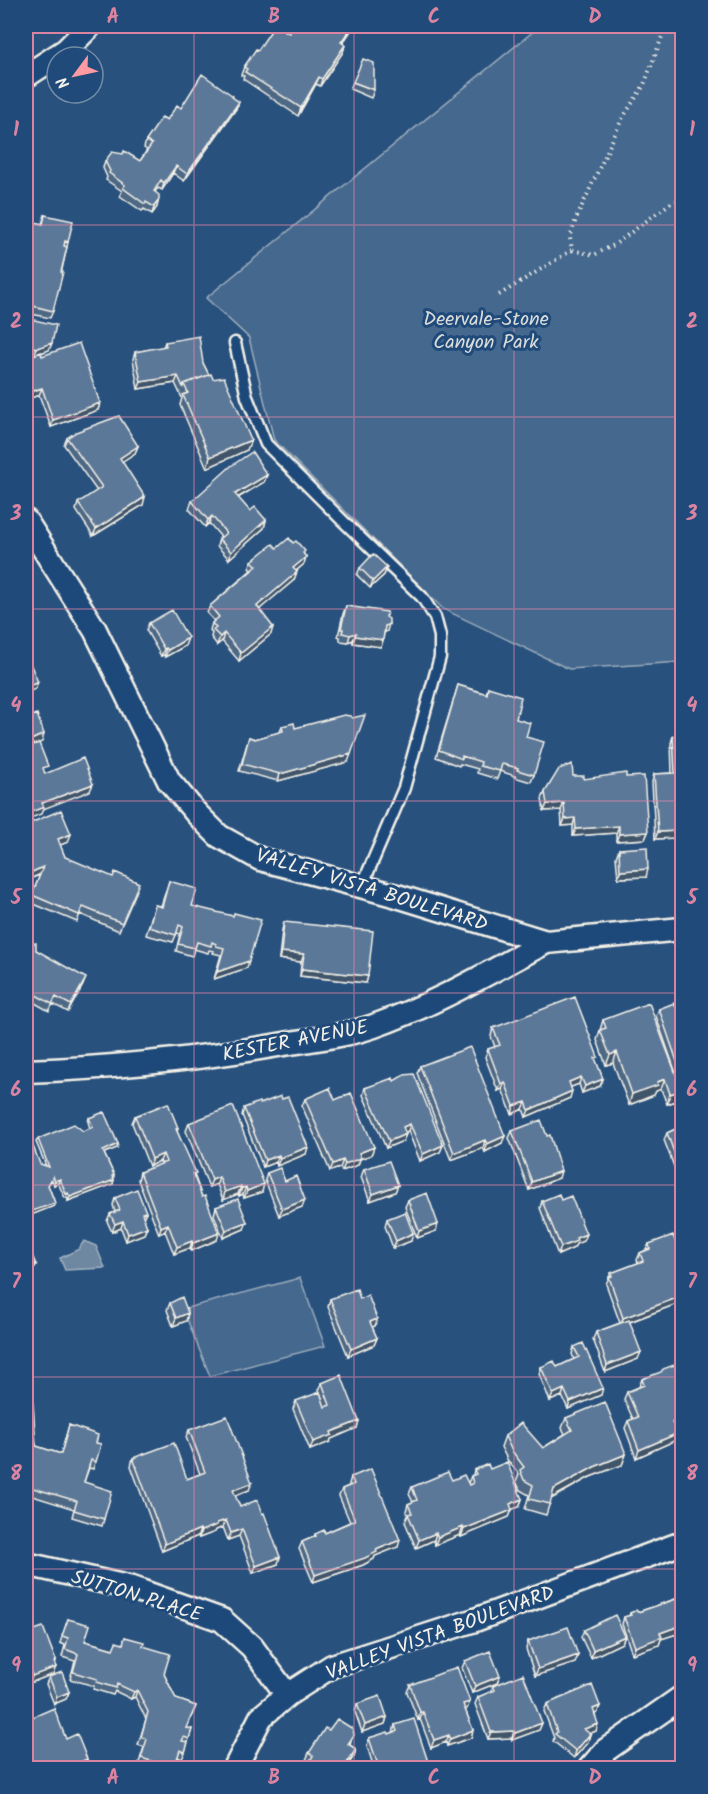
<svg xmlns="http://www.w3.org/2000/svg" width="708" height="1794" font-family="Kalam,sans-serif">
<rect width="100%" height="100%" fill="#28517e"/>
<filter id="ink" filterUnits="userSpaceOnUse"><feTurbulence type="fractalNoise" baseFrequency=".0167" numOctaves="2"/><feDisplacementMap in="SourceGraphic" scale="12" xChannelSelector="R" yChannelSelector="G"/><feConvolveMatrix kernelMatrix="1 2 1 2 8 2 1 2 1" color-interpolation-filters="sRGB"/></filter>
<g filter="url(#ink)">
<path fill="#45688e" stroke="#9cacbb" stroke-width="1.5" d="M540,26H682V662L569,669L443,609L274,440L249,338L206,298Z
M300,1278L325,1346L210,1376L183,1309Z"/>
<path fill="#6e88a2" stroke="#a4b2be" stroke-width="1.5" d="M84,1241L96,1246L105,1268L65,1270L60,1258L79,1249Z"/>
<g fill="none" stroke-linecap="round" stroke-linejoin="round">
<g stroke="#f4f1e8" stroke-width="15">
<path id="service" d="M235,343L247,397L266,444L344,522L422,597L435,617L440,636V657L404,788L362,886"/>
</g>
<g stroke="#f4f1e8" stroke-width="27">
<path id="minor" d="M26,76L66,50L90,26
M26,521L95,630L169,781L197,814L219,836L260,859L397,896L546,942L682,929
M26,1071C112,1068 199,1059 284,1044C314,1039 345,1036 374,1026C434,1005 490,972 546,942
M26,1564L132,1588L222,1620L252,1647L287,1695
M235,1768L261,1717L287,1695L332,1666L475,1620L682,1543
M590,1768L606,1750L682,1697"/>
</g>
<path stroke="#f4f1e8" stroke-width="4" stroke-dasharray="1.5 4.5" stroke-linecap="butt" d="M666,26L644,85L622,119L576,219L570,238L572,250L594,255L614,245L672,202L682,200
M499,295L572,250"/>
<use href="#service" stroke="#1f4a7a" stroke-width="10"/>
<use href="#minor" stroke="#1f4a7a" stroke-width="22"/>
</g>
<path fill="#4e6784" stroke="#f4f1e8" stroke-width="1.5" d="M350,32L343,43L345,45L343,52L320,86L316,84L298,116L243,79L244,76L241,75L244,67L258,50L289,33Z
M353,82L374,90L371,98L350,89Z
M233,98L239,102L236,109L184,181L173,173L162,190L158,188L155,192L157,207L152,214L144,209L142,211L120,196L122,191L106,180L107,177L103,168L105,161H140L147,150L144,148L146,141L181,108Z
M45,215L68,242L53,311L50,318L31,314L30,319L52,343L49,350L41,353L42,356L100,403L98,410L51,427L39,395L26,400V358L34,355L26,353V220L42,224Z
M165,342L203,363L247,450L207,468L180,405L182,398L175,383L138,389L133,359L135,352L163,347Z
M67,438L138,446L135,453L122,461L143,505L93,536L76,510L78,503L97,491L64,445Z
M267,475L264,482L238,498L250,511L266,520L264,528L229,559L217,546L219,539L221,537L209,523L205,527L189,509L192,501Z
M293,543L304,554V564L296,571L294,580L259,609L271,634L239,661L222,641L217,645L211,637L212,633L210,630L212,623L214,621L207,613L210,606L251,570L249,568L252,561L277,548Z
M360,568L384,575L370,588L357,575Z
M346,606L386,617L387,631L384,632L383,640L381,647L353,643V640L348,642L340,641V637L338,636L343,614Z
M149,623L185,646L165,657L164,655L161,656L146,630Z
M458,685L486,694L488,687L516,719L526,737L534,775L531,782L514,777L515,776L500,771L497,779L477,773L478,769L460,764L459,766L436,757Z
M282,726L295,728L348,762L278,781L239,771L249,737L255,739L280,732Z
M673,736L682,844H675V838L655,839L652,782L654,774L672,773L671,743Z
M573,776L584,779L626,777L648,832L645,839L616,841V833L573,836V825L562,826L561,810L544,811L542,799L545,792Z
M26,825L68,842L60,845L65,857L137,890L119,931L80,914L77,922L29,902L40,875L27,880L26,876Z
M619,849L646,877L618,878L616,857Z
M169,881L192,906L249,961L247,968L214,979L221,955L213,953L214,951L209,950L208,953L194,949L192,956L176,951L180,934L177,933L173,942L146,935L155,905L161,906Z
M284,922L368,976L366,983L300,976L301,962L279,959L282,930Z
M26,943L36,950L83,985L68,1012L53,1004L49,1011L26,998Z
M682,1003V1091L679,1100L667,1104L661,1089L656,1091L654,1095L629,1105L613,1063L606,1065L597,1040L603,1020L679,1082L656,1016L659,1009L675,1006Z
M493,1028L596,1061L603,1079L600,1086L582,1093L579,1084L571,1087L570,1098L526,1117L523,1109L512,1114L502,1089L498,1091L485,1057L488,1049L495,1047L491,1036Z
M420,1066L502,1143L485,1152L483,1148L451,1160L417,1073Z
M394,1081L443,1145L440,1152L420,1161L408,1131L405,1133L406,1134L403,1141L386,1148L363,1095L365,1088Z
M305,1099L335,1100L374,1147L371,1155L360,1159L358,1165L342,1171L340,1168L330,1171L302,1106Z
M260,1104L306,1154L277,1166L276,1162L263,1167L242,1115L244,1108Z
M135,1116L178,1128L177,1131L195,1177L217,1240L191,1251L190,1248L174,1254L165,1231L159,1234L138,1180L140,1172L162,1164L160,1161L149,1166L132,1123Z
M89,1118L118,1144L117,1148L104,1153L114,1175L113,1184L68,1201L67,1197L65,1198L58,1183L54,1185L52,1180L48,1185L55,1203L54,1206L26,1217V1143L40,1164L46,1166L36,1142L38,1139L83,1131L90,1128L88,1122Z
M189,1123L262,1192L244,1198L243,1194L239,1196L238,1194L223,1200L217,1184L209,1187L186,1131Z
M682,1126V1190L680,1191L676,1180L678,1177L664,1140L667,1133Z
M512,1131L559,1178L529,1190L509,1138Z
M364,1169L398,1185L395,1192L370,1201L361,1177Z
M267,1173L285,1181L305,1200L302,1207L279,1216L265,1180Z
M115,1198L146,1212L143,1218L147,1227L144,1234L126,1241L121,1228L112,1232L107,1221L110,1214L115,1212L113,1205Z
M408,1200L436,1231L417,1238L405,1207Z
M561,1200L583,1241L576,1244L574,1248L558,1255L540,1208L542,1201Z
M216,1207L244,1229L223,1238L214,1215Z
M387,1219L411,1241L393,1248L385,1226Z
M649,1244L682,1260V1302L630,1322L638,1359L605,1372L593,1339L596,1332L620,1323L606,1284L611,1273L638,1263L637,1260L640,1253L646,1250Z
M330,1299H360L377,1319L375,1326L372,1327L377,1338L374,1345L348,1356L328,1307Z
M170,1303L188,1313L186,1321L173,1326L167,1310Z
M574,1347L601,1395L568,1409L562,1396L550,1401L539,1374L541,1367H557L574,1359L572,1354Z
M682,1370V1435H681L678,1426L674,1428L676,1434L674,1441L636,1458L625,1428L628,1421L633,1419L624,1399L627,1392L639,1387L642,1379Z
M322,1383L357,1428L331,1439L330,1442L310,1450L293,1409L296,1401L322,1398L319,1390Z
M26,1390L36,1446L61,1454L69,1425L96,1443L101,1444L93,1469L89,1468L84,1482L104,1519L102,1526L72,1517L74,1509L26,1494Z
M566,1418L626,1454L622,1465L590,1477L551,1499L546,1515L525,1509L529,1495L520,1490L516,1481L519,1474L508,1461L501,1447L505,1436L543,1448L565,1434L562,1428Z
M189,1430L249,1490L235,1496L240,1507L278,1564L253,1573L239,1536L228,1540L223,1527L216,1530L215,1532L199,1538L198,1536L162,1551L131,1466L133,1458L187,1479L200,1474L186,1437Z
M490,1469L522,1499L519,1507L512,1509L509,1517L461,1537L460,1535L435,1545L434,1540L416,1548L405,1522L408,1515L406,1511L408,1504L413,1502L409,1494L412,1487L452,1480L468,1483L471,1476L473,1475L474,1470Z
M351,1477L398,1547L375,1556L374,1559L363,1565L313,1582L299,1549L302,1542L314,1537L315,1534L325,1533L350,1522L339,1496L342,1489L349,1486V1484Z
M682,1594V1638L681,1639L680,1633L661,1639L659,1645L632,1654L622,1624L624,1617L629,1616L630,1613L638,1612L681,1597Z
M68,1619L85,1641L113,1649L123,1644L125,1637L143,1646L164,1674L176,1699L196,1706L187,1728L192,1729L185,1752L182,1759L178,1757L174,1768H148L138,1766L144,1747L138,1745L146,1719L135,1697L131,1699L115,1691L113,1695L93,1689L94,1686L70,1679L75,1661L62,1657L65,1645L60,1643Z
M584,1630L625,1636L622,1643L591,1658L581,1637Z
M26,1633L56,1661L53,1674L30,1683L27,1676L26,1677Z
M528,1641L578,1655L575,1663L535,1676L526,1649Z
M465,1661L497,1683L472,1693L462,1668Z
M49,1677L69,1692L66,1699L54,1704L46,1684Z
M410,1685L467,1709H465L473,1730L471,1738L447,1746L446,1742L431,1748L420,1719L418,1720L407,1692Z
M493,1686L542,1723L539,1730L512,1740V1738L488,1739L475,1704L478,1697L491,1692Z
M357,1704L387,1717L385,1724L362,1732L355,1712Z
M547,1704L600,1706L597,1713L595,1714L596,1731L589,1734H590L588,1742L574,1758L553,1741L554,1738L544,1711Z
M26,1720L66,1739L87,1759L84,1768H26Z
M395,1725L430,1768H374L367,1746L369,1738L393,1733Z
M351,1742L350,1745L356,1749L354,1756L346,1768H305L309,1762L306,1760L309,1753Z"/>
<path fill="#40546b" stroke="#f4f1e8" stroke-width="1.5" d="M353,26L350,32L338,49L341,42Z
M345,45L343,52L320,86L322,79Z
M319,77L316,84L298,116L301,108Z
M239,102L236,109L184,181L187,174Z
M176,166L173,173L162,190L164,183Z
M159,199L157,207L152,214L154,207Z
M52,343L49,350L34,355L37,348Z
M178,376L175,383L138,389L141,382Z
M42,388L39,395L26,400V394Z
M100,403L98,410L51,427L53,420Z
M251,440L247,450L207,468L210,457Z
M138,446L135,453L117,465L120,458Z
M267,475L264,482L232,501L235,494Z
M145,497L143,505L93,536L96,529Z
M212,516L209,523L205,527L208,520Z
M266,520L264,528L229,559L231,552Z
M306,557L304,564L291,575L293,568Z
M387,567L384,575L370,588L373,581Z
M297,572L294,580L254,614L257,606Z
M389,624L387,631L383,634L385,626Z
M273,627L271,634L239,661L241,653Z
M224,633L222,641L217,645L220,637Z
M356,633L353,640L348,642L350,635Z
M355,636L383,640L381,647L353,643Z
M188,638L185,646L165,657L168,650Z
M166,648L164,655L161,656L164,649Z
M38,682L35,689L26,693V687Z
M44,734L42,742L28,747L31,740Z
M351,754L348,762L278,781L280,774Z
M93,784L90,791L43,809L41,814L26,820V814L42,803Z
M564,803L561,810L544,811L547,804Z
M575,818L573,825L562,826L565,819Z
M619,826L616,833L573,836L576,829Z
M677,831L675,838L655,839L658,832Z
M648,832L645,839L616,841L619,834Z
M71,834L68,842L55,847L58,839Z
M678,837H682V844H675Z
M43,867L41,874L27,880L30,873Z
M648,869L646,877L618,878L620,871Z
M281,952L304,954L301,962L279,959Z
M249,961L247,968L214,979L217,972Z
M302,969L368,976L366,983L300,976Z
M86,978L83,985L68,1012L71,1005Z
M617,1052L613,1063L606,1065L610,1055Z
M581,1077L579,1084L566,1089L569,1082Z
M603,1079L600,1086L582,1093L585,1086Z
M665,1079L661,1089L656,1091L654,1095L629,1105L632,1094Z
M505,1082L502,1089L498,1091L501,1084Z
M682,1090L679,1100L667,1104L670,1094Z
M572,1091L570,1098L526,1117L529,1110Z
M526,1102L523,1109L512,1114L514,1106Z
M410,1124L408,1131L400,1135L403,1127Z
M406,1134L403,1141L386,1148L389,1141Z
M505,1136L502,1143L485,1152L487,1144Z
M485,1140L483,1148L451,1160L454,1153Z
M118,1144L117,1148L102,1154L103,1151Z
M443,1145L440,1152L420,1161L423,1154Z
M308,1147L306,1154L277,1166L280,1158Z
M374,1147L371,1155L360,1159L358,1165L342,1171L345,1164L359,1153Z
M163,1154L160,1161L149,1166L152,1159Z
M279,1155L276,1162L263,1167L265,1160Z
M343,1160L340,1168L330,1171L333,1164Z
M561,1171L559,1178L529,1190L532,1182Z
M219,1177L217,1184L209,1187L212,1180Z
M60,1179L58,1183L54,1185L55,1181Z
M114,1180L113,1184L68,1201L70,1197Z
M264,1184L262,1192L244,1198L247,1191Z
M398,1185L395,1192L370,1201L373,1194Z
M241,1186L238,1194L223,1200L225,1192Z
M246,1187L243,1194L239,1196L242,1188Z
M305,1200L302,1207L279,1216L282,1209Z
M55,1203L54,1206L26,1217V1213Z
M123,1221L121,1228L112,1232L115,1224Z
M247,1222L244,1229L223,1238L226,1230Z
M168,1224L165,1231L159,1234L161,1227Z
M438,1224L436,1231L417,1238L419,1231Z
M147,1227L144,1234L126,1241L128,1234Z
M219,1233L217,1240L191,1251L193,1243Z
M413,1233L411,1241L393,1248L396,1241Z
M586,1234L583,1241L576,1244L574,1248L558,1255L561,1247L576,1238Z
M192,1241L190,1248L174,1254L177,1247Z
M36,1265L34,1269L26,1273V1270Z
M682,1296V1302L621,1325L623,1318Z
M188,1313L186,1321L173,1326L176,1318Z
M377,1319L375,1326L367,1329L370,1322Z
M377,1338L374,1345L348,1356L351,1349Z
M641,1352L638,1359L605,1372L607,1365Z
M603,1388L601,1395L568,1409L570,1402Z
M564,1389L562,1396L550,1401L553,1394Z
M680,1419L678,1426L669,1429L672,1422Z
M359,1421L357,1428L331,1439L330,1442L310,1450L313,1442L331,1432Z
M676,1434L674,1441L636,1458L639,1450Z
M626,1454L622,1465L590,1477L550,1499L554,1489L594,1467Z
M252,1483L249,1490L231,1497L233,1490Z
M522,1499L519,1507L507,1511L510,1504Z
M512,1510L509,1517L461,1537L464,1529Z
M226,1520L223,1527L216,1530L215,1532L199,1538L201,1531L217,1523Z
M463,1527L460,1535L435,1545L438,1537Z
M200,1529L198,1536L162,1551L165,1544Z
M242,1529L239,1536L228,1540L231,1533Z
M436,1533L434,1540L416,1548L419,1540Z
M400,1540L398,1547L375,1556L374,1559L363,1565L313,1582L315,1575Z
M280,1557L278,1564L253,1573L256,1566Z
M682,1625L680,1633L661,1639L659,1645L632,1654L635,1647L660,1633Z
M625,1636L622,1643L591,1658L593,1650Z
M578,1655L575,1663L535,1676L538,1669Z
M56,1661L54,1668L56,1667L53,1674L30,1683L32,1676Z
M30,1669L27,1676L26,1677V1671Z
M500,1676L497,1683L472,1693L475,1686Z
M137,1690L135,1697L131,1699L134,1692Z
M69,1692L66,1699L54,1704L57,1697Z
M470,1702L467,1709L461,1711L463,1704Z
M600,1706L597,1713L590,1716L593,1709Z
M420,1712H423L420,1719L418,1720Z
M387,1717L385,1724L362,1732L365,1725Z
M542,1723L539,1730L512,1740L515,1733Z
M598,1724L596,1731L581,1737L584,1729Z
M473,1730L471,1738L447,1746L450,1739Z
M514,1731L512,1738L488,1739L491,1732Z
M590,1734L588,1742L574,1758L576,1751Z
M449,1735L446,1742L431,1748L434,1740Z
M356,1749L354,1756L346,1768H344Z
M87,1759L84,1768H73L75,1764Z"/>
<path fill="#5b7899" stroke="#f4f1e8" stroke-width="1.5" d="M274,26H277L289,33L294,26H352L341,42L345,45L322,79L319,77L301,108L245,72L247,69L244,67L256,49L258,50Z
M363,59L374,63V90L353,82Z
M202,74L233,96L232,97L239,102L187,174L176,166L164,183L161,180L154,191L159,195V199L154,207L146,202L145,204L123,188L125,185L109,173L110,171L105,161L112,152L123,154L124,151L140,161L152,144L146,141L162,117L167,120L177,105L181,108Z
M45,215L73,221L68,242L65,241L64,246L67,247L61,272H63L53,311L33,306L30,319L56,325L52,343L37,348L26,345V220L43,224Z
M199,336L203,363L209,375L184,384L183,387L178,376L141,382L135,352L166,346L165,342Z
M79,343L100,403L53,420L42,388L26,393V358L41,352L42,356Z
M211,374L213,379L224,377L251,440L210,457L183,395L188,393L184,384Z
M119,416L138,446L120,458L145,497L96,529L78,503L102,487L67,438L76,432Z
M252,452L267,475L235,494L250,511L255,507L266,520L231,552L219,539L226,533L212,516L208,520L192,501L231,466Z
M289,538L293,543L296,541L305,551L303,553L306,557L293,568L297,572L257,606L273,627L241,653L224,633L220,637L213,630L216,628L212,623L219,617L210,606L257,566L252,561L273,544L277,548Z
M373,554L387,567L373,581L360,568Z
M346,606L387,612L386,617L389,619V624L385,626L383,640L355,636L356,633L350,635L342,633L343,629H341Z
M172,610L188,638L168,650L166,648L164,649L149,623Z
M30,663L38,682L26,687V664Z
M458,685L487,694L488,687L521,697L516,719L530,723L526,737L544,742L534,775L517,770L518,768L502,764L500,771L480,766L481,762L462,756V759L439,750Z
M37,714L44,734L31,740L33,745L39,743L48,766L43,768L45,774L83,758L93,784L42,803L44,807L26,814V719Z
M344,715L350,716L352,718L365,715L351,754L280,774L242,764L249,737L255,739L283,731L282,726L294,723L295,728Z
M673,736H682V837H678L677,831L658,832L654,774L675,773Z
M572,764L573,776H584V779L626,773V777L644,776L648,832L619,834V826L576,829L575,818L565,819L564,803L547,804L545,792L559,769Z
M61,810L71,834L58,839L65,857L113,877L115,872L139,883L122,923L83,907L79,915L32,895L43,867L30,873L26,862V825Z
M647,847L648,869L620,871L619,849Z
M169,881L197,889L192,906L233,916L234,913L261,920L249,961L217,972L224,948L216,946V944L212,942L211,946L197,942L195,948L178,944L183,927L179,925L176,935L149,927L155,905L162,907Z
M284,922L373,931L368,976L302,969L304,954L281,952Z
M26,943H36V950L86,978L71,1005L56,997L52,1004L27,990L30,985H26Z
M575,997L598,1057L595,1058L603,1079L585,1086L581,1077L569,1082L572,1091L529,1110L526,1102L514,1106L505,1082L501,1084L488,1049L500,1045L493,1028Z
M649,1003L682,1090L670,1094L665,1079L657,1082L658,1085L632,1094L617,1052L610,1055L600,1030L606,1028L603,1020Z
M674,1003L675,1006L682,1003V1076L659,1009Z
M470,1047L505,1136L487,1144L485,1140L454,1153L420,1066Z
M414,1074L443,1145L423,1154L410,1124L403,1127L406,1134L389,1141L365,1088L393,1078L394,1081L404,1075Z
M330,1088L335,1100L351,1093L374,1147L359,1153L361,1158L345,1164L343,1160L333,1164L305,1099Z
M281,1096L282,1099L288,1097L308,1147L280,1158L279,1155L265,1160L244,1108L259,1102L260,1104Z
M168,1103L178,1128L176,1129L196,1173L193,1174L202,1197L205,1196L219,1233L193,1243L192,1241L177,1247L168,1224L161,1227L140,1172L166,1162L163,1154L152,1159L135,1116Z
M233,1106L264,1184L247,1191L246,1187L242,1188L241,1186L225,1192L219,1177L212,1180L189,1123Z
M104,1112L118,1144L103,1151L114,1175L112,1176L114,1180L70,1197L68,1193L66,1194L60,1179L55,1181L53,1176L48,1185L55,1203L26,1213V1143L31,1141L40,1164L49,1167L38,1139L74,1124L83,1131L93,1127L89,1118Z
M541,1120L547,1136L550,1135L561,1171L532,1182L512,1131Z
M682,1126V1182L679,1173L681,1172L667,1133Z
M389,1161L398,1185L373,1194L364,1169Z
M280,1168L285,1181L296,1176L305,1200L282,1209L267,1173Z
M137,1189L146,1212L142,1213L147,1227L128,1234L123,1221L115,1224L110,1214L120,1210L115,1198Z
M427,1193L438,1224L419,1231L408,1200Z
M559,1194L561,1200L571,1196L586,1234L576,1238L577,1241L561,1247L542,1201Z
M238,1199L247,1222L226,1230L216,1207Z
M405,1212L413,1233L396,1241L387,1219Z
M673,1235L682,1260V1296L623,1318L609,1277L612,1276L611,1273L643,1261L640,1253L650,1249L649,1244Z
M26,1240L36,1265L26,1270Z
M357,1289L360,1299L368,1295L377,1319L370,1322L377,1338L351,1349L330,1299Z
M182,1297L188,1313L176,1318L170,1303Z
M629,1320L641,1352L607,1365L596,1332Z
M583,1343L603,1388L570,1402L564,1389L553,1394L541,1367L554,1361L557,1367L579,1357L574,1347Z
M674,1365L682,1370V1425L680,1419L672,1422L676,1434L639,1450L628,1421L638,1417L627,1392L644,1385L642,1379L661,1372L663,1369Z
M341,1375L359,1421L331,1432L332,1435L313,1442L296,1401L320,1392L325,1407L330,1405L322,1383Z
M32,1389L36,1446L61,1454L69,1425L98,1435L96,1443L101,1444L96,1462L91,1460L84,1482L112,1491L104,1519L74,1510L77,1501L26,1486V1390Z
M605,1402L626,1454L594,1467L554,1489L550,1504L529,1499L533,1485L524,1480L520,1470L524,1467L512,1451L505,1436L521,1423L543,1448L572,1430L566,1418Z
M227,1416L252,1483L233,1490L240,1507L257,1500L262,1514L264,1513L280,1557L256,1566L242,1529L231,1533L226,1520L217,1523V1525L201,1531L200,1529L165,1544L133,1458L174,1443L187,1479L205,1472L189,1430Z
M507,1462L522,1499L510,1504L512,1510L464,1529L463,1527L438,1537L436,1533L419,1540L408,1514L412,1513L408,1504L417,1500L412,1487L448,1472L452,1480L464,1475L469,1485L473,1483L471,1476L476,1474L474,1470L488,1464L490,1469Z
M371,1469L400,1540L376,1550L377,1552L365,1558L315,1575L302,1542L316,1536L315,1534L324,1530L325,1533L355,1520L342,1489L354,1484L351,1477Z
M682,1597V1627V1625L660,1633L662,1637L635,1647L624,1617L631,1615L630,1613L637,1610L638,1612Z
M615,1615L625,1636L593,1650L584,1630Z
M68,1619L90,1625L85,1641L113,1649L116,1642L123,1644L125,1637L144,1642L143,1646L170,1654L164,1674L176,1699L196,1706L186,1728L192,1729L189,1739L184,1737L182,1741L188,1742L185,1752L180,1750L174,1768L141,1758L147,1739L141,1737L148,1712L137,1690L134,1692L117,1684L116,1688L96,1682L97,1679L73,1672L78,1654L65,1649L68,1638L62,1636Z
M43,1627L56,1661L54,1662L56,1667L32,1676L30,1669L26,1671V1633Z
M568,1627L578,1655L538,1669L528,1641Z
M490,1651L500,1676L475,1686L465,1661Z
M457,1667L470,1702L463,1704L473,1730L450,1739L449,1735L434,1740L423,1712H420L410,1685Z
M62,1672L69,1692L57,1697L49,1677Z
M523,1674L542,1723L515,1733L514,1731L491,1732L478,1697L495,1690L493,1686Z
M592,1685L600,1706L593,1709L598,1724L584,1729L590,1734L576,1751L555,1734L557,1732L547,1704Z
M380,1696L387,1717L365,1725L357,1704Z
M54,1708L66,1739L77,1734L87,1759L75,1764L78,1768H32L26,1753V1720Z
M337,1719L353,1729L354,1735L348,1744L356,1749L344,1768H305L313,1756L309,1753L325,1728L329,1730Z
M414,1719L430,1768H379L369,1738L388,1732L389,1734L397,1731L395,1725Z"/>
</g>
<path fill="none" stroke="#db84a2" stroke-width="1.5" stroke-opacity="0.55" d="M194,26V1768M354,26V1768M514,26V1768M26,225H682M26,417H682M26,609H682M26,801H682M26,993H682M26,1185H682M26,1377H682M26,1569H682"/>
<g text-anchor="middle" stroke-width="6" stroke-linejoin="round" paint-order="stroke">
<g font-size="20" fill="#dadcda" stroke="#1f4a7a">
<text x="486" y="325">Deervale-Stone<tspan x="486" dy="23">Canyon Park</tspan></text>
</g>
<g font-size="20" fill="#f4f1e8" stroke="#1f4a7a">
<text transform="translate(372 889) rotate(17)" y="7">VALLEY VISTA BOULEVARD</text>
<text transform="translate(295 1040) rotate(-11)" y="7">KESTER AVENUE</text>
<text transform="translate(137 1595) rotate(17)" y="7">SUTTON PLACE</text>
<text transform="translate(440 1632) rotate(-20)" y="7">VALLEY VISTA BOULEVARD</text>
</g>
</g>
<rect width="708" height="1794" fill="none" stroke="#1f4a7a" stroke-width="66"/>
<g transform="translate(75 75) rotate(237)"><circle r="28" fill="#1f4a7a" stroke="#748da6" stroke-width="1.5"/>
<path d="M0-4.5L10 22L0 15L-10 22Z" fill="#ff9aa2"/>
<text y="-9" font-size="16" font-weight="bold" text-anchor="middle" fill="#f4f1e8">N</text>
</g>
<rect x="33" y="33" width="642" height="1728" fill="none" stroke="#db84a2" stroke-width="2"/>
<g font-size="20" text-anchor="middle" font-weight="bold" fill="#db84a2">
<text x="113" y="23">A</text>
<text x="274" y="23">B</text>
<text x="434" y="23">C</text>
<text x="595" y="23">D</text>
<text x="16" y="136">1</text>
<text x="692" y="136">1</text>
<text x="16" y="328">2</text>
<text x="692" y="328">2</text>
<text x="16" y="520">3</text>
<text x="692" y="520">3</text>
<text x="16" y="712">4</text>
<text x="692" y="712">4</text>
<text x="16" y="904">5</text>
<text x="692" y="904">5</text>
<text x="16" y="1096">6</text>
<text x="692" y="1096">6</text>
<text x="16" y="1288">7</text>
<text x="692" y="1288">7</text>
<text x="16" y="1480">8</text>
<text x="692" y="1480">8</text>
<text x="16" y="1672">9</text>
<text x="692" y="1672">9</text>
<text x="113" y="1784">A</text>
<text x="274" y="1784">B</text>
<text x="434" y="1784">C</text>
<text x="595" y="1784">D</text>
</g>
</svg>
